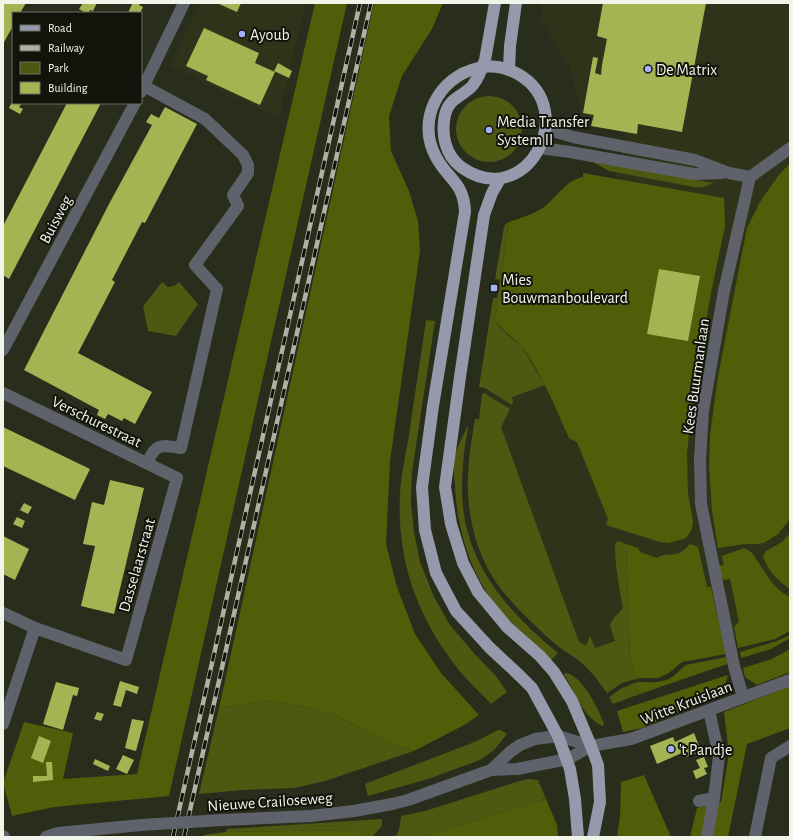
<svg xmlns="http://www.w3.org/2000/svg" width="793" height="840" font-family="'Alegreya Sans',sans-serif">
<rect width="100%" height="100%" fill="#292d1b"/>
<path fill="#2e331a" d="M200,3H306L279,118L170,66Z
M542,3H790V627L718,642L583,658L484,393L509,222L608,206L626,132L583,121L569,67L540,20Z"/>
<path fill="#4e5811" d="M456 129a33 33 0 1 1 66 0a33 33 0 1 1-66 0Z
M591,161L714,183L704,187H694L609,171Z
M509,222L495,320L501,329L522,347L545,385L512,397L513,402L512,405L485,388L479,387L493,298H497L500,280L495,279L504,227L505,224Z
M162,282L168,287L174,286L179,282L198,304L176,336L148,331L143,306Z
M426,320L435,321L412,472L411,502L414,532L420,562L434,597L450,625L472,651L495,675L507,692L491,704C476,688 459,673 447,654C413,606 397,553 400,494C401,472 407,450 410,428C415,392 421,356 426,320Z
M484,393L510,409L501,427L579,642L586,646L590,636L595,648L615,641L610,625L613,619L623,608C619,587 615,566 615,544L618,541L626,544L630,656L636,675L640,678L622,683L607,693C597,679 588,667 574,657C568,653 561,649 554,643C535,626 505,598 492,576C474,547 466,508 468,473C469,455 472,437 475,419H479L482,394Z
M468,425C468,431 466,439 465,446C463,461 462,476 462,491C463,562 507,611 558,653L551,660C536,643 517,630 502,613C472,578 457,532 455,486C454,476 453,466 455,456C457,445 464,435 468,425Z
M565,673C582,674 599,710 604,724L603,726C582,717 576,693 564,675Z
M637,682V689L640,694L613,704L609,697L622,688Z
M266,701L306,707L335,715L389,743L414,751L325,781L294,788L243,790L199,794L219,708Z
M498,730H501L507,734L494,750L480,760L428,779L368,796L365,784L477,741Z
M529,779L538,780L546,799L421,837H395C400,831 400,824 401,816L425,811L516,782Z
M382,819V826L372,837H363L365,830L226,832L227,829Z"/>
<path fill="#515d08" d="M315,3H347L169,796L54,807L12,816L3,783L24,722L73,733L63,779L137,774Z
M374,3H443L432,29L402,76L389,116L391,151L409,191L418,221L420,251L390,461L386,544L397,587L415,634L441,673L479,715L466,724L414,751L389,743L335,715L306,707L266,701L219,708Z
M790,163V519L778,534L764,543L757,544H745L718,548L712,511L709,467L710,435L718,376L747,228L760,202L778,176Z
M583,173L724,198L725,226L711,293L694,387L687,454L688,493L693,521L692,528L689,534L686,538L669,543L660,542L606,525L608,519L577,442L569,438C555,407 543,376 523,348C515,338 503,332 495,320L509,222C521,218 534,214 544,207C557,197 566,180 583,177Z
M790,533V589C778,581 767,570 763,556L766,551L782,542Z
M626,544L638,548L640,552L657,558C668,550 676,561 690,544L698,547L707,587H711L726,654L682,662L669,673L658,678H640L636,675L630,656Z
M744,548L748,550L752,553C764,569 771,588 790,597V631L775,639L738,648L734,627L739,622L730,579L724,580L721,579L719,566L724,565L722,556Z
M790,635V638L771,649L741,658L740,652L777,641Z
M790,649V672L757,685L745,677L743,668L772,659Z
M726,657L727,664L640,694L637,689V682C650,682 662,684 674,676C678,672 681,668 686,665Z
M728,675C725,689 718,699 704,703L701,702L642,728L623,732L617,711Z
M790,686V728L747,744L728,837H690L697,808L721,802L729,754L724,712Z
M644,775L671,837H617L620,816L621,782Z
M546,799L557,825L558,837H421Z
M365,830L363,837H203L204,835L226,832Z"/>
<path fill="#a3b552" d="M3,3H26L20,13H13V26L3,44Z
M83,3H97L93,11L90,10L89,13H86L79,9Z
M129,3H140L139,5L143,7L140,13H128L132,4Z
M219,3H241L237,12L219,4Z
M603,3H706L682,132L638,124L637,134L591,126L594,115L583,113L593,57L598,58L595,73L601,75L602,65L607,39L597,36Z
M204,28L259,53L255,63L275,72L260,105L206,80L208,76L186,66Z
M278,63L292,71L289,78L274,71Z
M13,100V103H22L19,107L23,109L20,114L9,108Z
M67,103H101L9,279L3,275V226Z
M165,107L197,124L145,223L142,222L112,280L115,282L78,353L152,392L135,424L124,418L122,421L108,414L105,419L97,415L99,410L24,370L109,204L152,125L146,122L151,114L159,118Z
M659,269L700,276L688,341L647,334Z
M3,427L90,469L75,500L3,466Z
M110,480L144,488L114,614L81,606L95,546L83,544L92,502L104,505Z
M24,503L32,507L28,514L20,510Z
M17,517L25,521L22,528L13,524Z
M3,536L29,549L15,580L3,574Z
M120,681L139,687L137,694L126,690L121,707L113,705Z
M56,682L79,688L77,696L73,695L63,730L43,724Z
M97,712L104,714L101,721L94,719Z
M132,719L144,721L136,751L125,748Z
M694,733L701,751L686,757L684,752L657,764L650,746L673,737L675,742Z
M39,736L51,741L43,763L31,758Z
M123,755L134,760L127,774L116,769Z
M704,757L708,767L704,768L707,774L696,779L693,771L700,768L696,760Z
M95,759L110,766L108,771L93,764Z
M46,762H52L53,780L33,782V776H47Z"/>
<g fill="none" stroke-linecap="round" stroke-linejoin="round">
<path stroke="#60626b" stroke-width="12" d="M144,86L205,119L243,155L248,165V173L233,195L238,206L195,265L217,289L181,448C161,445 156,443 147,463
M141,92L184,3
M546,129L573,137L695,160L729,173L750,177
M540,148L570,152L694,174L722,173
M750,177L790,148
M3,350L135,103
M3,393L177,478L126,660L35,628L3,613
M743,697L734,666L701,504L700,459L703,411L724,291L750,177
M3,724L35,628
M491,770L510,752L520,745L535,739L558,736L591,746
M699,801L714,798
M222,820L311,816L354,811L392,804L408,800L491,770L517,769L568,759L591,746L631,739L790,680
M3,836L4,837
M46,837L58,833L141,825
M707,837L714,798L719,756L709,710
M755,837L771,758L790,746"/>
<path stroke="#9599ab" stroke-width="12" d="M495,3L485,60C482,69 478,78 473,85C463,97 449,97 445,115C441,134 445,155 461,167C526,213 581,110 518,74C505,67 493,64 478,68C438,77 416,121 436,157C448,180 464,182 465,212L433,406L422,487L425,530L436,573L456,611L490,648L520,676L532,688L558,736L570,769L575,799L578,837
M509,70L510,46L516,3
M500,179L492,193L484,215L460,377L445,487L451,524L463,563L478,592L507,627L540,656L554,672L572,701L591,746L598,765L600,802L593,837"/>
<g stroke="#aeb2a4" stroke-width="4.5">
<path id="rail" d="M173,837L360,3
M184,837L371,3"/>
</g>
<use href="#rail" stroke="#12140c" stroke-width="3" stroke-dasharray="9" stroke-linecap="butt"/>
<path stroke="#60626b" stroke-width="12" d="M141,825L222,820"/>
</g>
<g fill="#a5b1fc" stroke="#12140c" stroke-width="1.5">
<circle cx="242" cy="34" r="4"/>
<circle cx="648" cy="69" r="4"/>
<circle cx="489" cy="130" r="4"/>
<rect x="490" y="284" width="8" height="8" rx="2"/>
<circle cx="671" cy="749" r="4"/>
</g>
<g text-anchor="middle" stroke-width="4" stroke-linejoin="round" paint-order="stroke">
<g font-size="16" fill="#f1f4e8" stroke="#12140c" text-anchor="start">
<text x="250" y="40">Ayoub</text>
<text x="656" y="75">De Matrix</text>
<text x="497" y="127">Media Transfer<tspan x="497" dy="18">System II</tspan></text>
<text x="502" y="285">Mies<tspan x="502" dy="18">Bouwmanboulevard</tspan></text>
<text x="679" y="755">'t Pandje</text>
</g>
<g font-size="16" fill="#f1f4e8" stroke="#12140c">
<text transform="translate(55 219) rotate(-62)" y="6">Buisweg</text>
<text transform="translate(695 376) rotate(-82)" y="6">Kees Buurmanlaan</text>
<text transform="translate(97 421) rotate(26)" y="6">Verschurestraat</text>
<text transform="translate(136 565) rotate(-74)" y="6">Dasselaarstraat</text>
<text transform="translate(686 702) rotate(-21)" y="6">Witte Kruislaan</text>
<text transform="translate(270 801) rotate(-4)" y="6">Nieuwe Crailoseweg</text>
</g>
</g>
<rect width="793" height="840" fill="none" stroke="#f1f4e8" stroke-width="8"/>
<rect x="12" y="12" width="130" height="92" fill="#12140c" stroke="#6b6e64"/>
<rect x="20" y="25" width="20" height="6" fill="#9599ab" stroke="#6b6e64"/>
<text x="48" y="32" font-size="12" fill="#f1f4e8">Road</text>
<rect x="20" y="45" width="20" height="6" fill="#aeb2a4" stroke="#6b6e64"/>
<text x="48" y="52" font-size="12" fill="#f1f4e8">Railway</text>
<rect x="20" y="62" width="20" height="12" fill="#4e5811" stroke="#6b6e64"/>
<text x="48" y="72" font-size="12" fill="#f1f4e8">Park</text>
<rect x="20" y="82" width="20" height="12" fill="#a3b552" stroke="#6b6e64"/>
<text x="48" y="92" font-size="12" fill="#f1f4e8">Building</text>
</svg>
